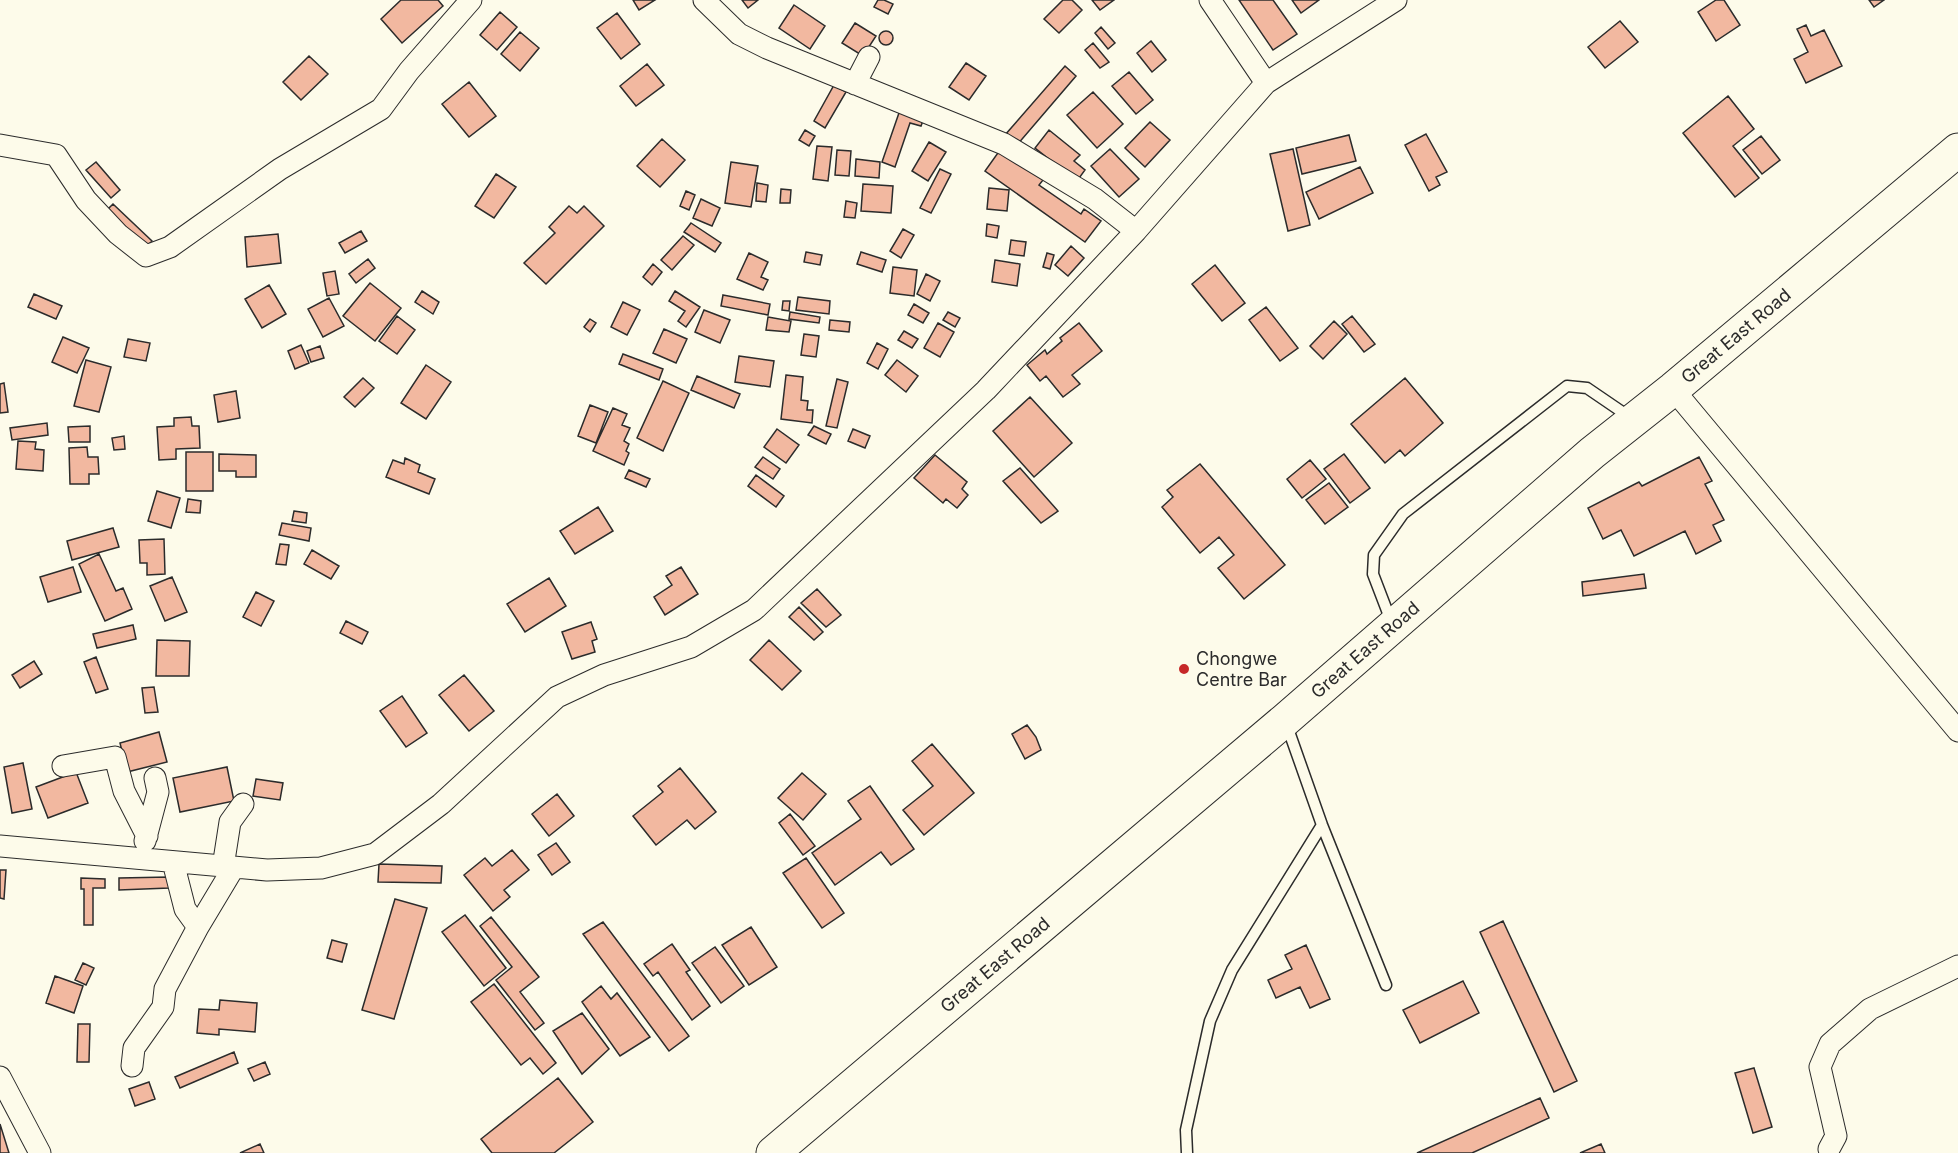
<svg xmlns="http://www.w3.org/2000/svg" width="1958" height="1153" font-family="Inter,sans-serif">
<rect width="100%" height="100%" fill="#fdfbea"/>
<path fill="#f2b8a0" stroke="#2b2b2b" stroke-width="1.5" d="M401,0H438L443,6L402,43L381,19Z
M633,0H655L639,10Z
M742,0H758L748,8Z
M878,0H884L893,4L888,14L874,7Z
M1063,0H1072L1082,10L1059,33L1044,19Z
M1092,0H1114L1100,10Z
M1239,0H1273L1297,34L1273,50Z
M1292,0H1319L1301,13Z
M1716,0H1724L1740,25L1716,41L1698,12Z
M1869,0H1884L1874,7Z
M794,5L825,26L810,49L779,28Z
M500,12L517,27L497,50L480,35Z
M617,13L640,44L621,59L597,28Z
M1620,21L1638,42L1605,68L1588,47Z
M855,23L876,36L863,56L842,43Z
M1806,25L1811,36L1824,30L1842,66L1806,83L1794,59L1808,52L1797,29Z
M1101,27L1115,43L1108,49L1095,33Z
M879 38a7 7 0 1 1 14 0a7 7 0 1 1-14 0Z
M520,32L539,48L520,71L501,54Z
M1151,41L1166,60L1152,72L1137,53Z
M1093,43L1109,62L1100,68L1085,50Z
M309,56L328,74L301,100L283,82Z
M966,63L986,76L969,100L949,87Z
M647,64L664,85L636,106L620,86Z
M1065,66L1076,76L1017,145L1005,135Z
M1129,72L1153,100L1136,114L1112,86Z
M469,82L496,116L469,137L442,104Z
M834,85L846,92L825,128L814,121Z
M1093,92L1123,124L1097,148L1067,115Z
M1728,96L1754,129L1733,146L1759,178L1735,197L1683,133Z
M900,110L924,118L921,126L910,123L895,167L882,162Z
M1150,122L1170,140L1145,167L1125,148Z
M805,130L815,136L809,146L799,140Z
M1049,130L1080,155L1074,161L1085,170L1077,181L1035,148Z
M1426,134L1447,172L1436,177L1440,185L1429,191L1405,145Z
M1349,135L1356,161L1302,174L1296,148Z
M1761,136L1780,160L1762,174L1743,150Z
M662,139L685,160L660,187L637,166Z
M929,142L946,152L928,181L912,171Z
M817,146L832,147L828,181L813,179Z
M1110,149L1139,179L1119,197L1091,166Z
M1293,149L1310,225L1288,231L1270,154Z
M837,150L851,151L849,176L835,175Z
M1000,150L1043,180L1039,185L1081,214L1084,209L1101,221L1085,242L985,171Z
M856,159L880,162L879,178L855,176Z
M96,162L120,190L111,198L86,170Z
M731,162L758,166L751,207L725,203Z
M1360,167L1373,193L1319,219L1306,192Z
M940,169L951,174L931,213L920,208Z
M496,174L516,187L494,218L475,206Z
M757,183L768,185L766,202L756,201Z
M863,184L893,186L891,213L861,211Z
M989,188L1009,190L1007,211L987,209Z
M781,189L791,190L790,203H780Z
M686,191L695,195L689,210L680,206Z
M701,199L720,208L712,226L693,218Z
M846,201L857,203L855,218L844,217Z
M113,204L152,241L144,249L105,212Z
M569,206L577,213L584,206L604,226L546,284L524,263L555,233L549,227Z
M691,223L721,243L715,252L684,232Z
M987,224L999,226L997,238L986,236Z
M903,229L914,235L901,258L890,251Z
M361,231L367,241L345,253L339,243Z
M278,234L281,263L247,267L245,237Z
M683,236L694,245L672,270L661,260Z
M1011,240L1026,242L1024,256L1009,254Z
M1071,246L1084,258L1068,276L1055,265Z
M806,252L822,255L820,265L804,262Z
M861,252L886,260L882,272L857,264Z
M749,253L768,262L761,277L768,280L763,290L737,279Z
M1047,253L1054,255L1050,269L1043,267Z
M368,259L375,268L356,283L349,274Z
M995,260L1020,264L1017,286L992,282Z
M653,264L662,272L652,285L643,277Z
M1215,265L1245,303L1222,321L1192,284Z
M893,267L917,270L914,296L890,293Z
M335,271L339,294L327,296L323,273Z
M926,274L940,281L930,301L917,294Z
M370,283L401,308L375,341L343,316Z
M269,285L286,314L262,328L245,299Z
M422,291L439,302L433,314L415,302Z
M675,291L700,307L686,327L678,321L685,311L669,301Z
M34,294L62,306L56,319L28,307Z
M723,295L770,304L768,315L721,306Z
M798,297L830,301L829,314L796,310Z
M329,298L344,326L323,337L308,309Z
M783,301H790L789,311L782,310Z
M623,302L640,310L627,335L611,327Z
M914,304L929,313L923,323L908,315Z
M1266,307L1298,348L1280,361L1249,320Z
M704,310L730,320L720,343L695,332Z
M790,312L820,317L819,323L789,319Z
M948,312L960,318L955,327L943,320Z
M397,316L415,330L397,354L379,341Z
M1352,316L1375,344L1364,352L1342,324Z
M768,317L791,321L789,332L766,330Z
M590,319L596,323L590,332L584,327Z
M830,320L850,322L849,332L829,330Z
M1334,321L1347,334L1323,359L1310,346Z
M938,323L954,332L940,357L924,348Z
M1079,323L1102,351L1072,375L1080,384L1063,397L1046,376L1040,381L1027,365L1045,350L1047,354L1062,341L1060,338Z
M664,329L687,339L676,363L653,353Z
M904,331L918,339L912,348L898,340Z
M804,334L819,336L816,357L801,355Z
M63,337L89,348L77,373L52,362Z
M128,339L150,343L146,361L124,357Z
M877,343L888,349L878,369L867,363Z
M301,345L309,363L295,369L288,351Z
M320,346L324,358L311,362L307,351Z
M623,354L663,369L659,380L619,364Z
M739,356L774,361L770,387L735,382Z
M86,360L111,367L99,412L74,406Z
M897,360L918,376L906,392L885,375Z
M426,365L451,382L426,419L401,403Z
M786,375L803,377L801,400L808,401L807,410H813L812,423L781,419Z
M697,376L740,394L734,408L691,390Z
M363,378L374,388L355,407L344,397Z
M1405,378L1443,423L1405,456L1400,450L1385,463L1351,424Z
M837,379L848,382L837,428L826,426Z
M663,381L689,393L663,451L637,438Z
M4,383L8,412L0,413V384Z
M236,391L240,418L218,422L214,395Z
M1030,397L1072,443L1034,477L993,431Z
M590,405L608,412L596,443L578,436Z
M613,408L627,414L622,425L630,428L624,441L629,444L626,451L629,453L624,465L593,451Z
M191,417L192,426H199L200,448L176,449V459L159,460L157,427L174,426V418Z
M47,423L48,435L12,440L10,428Z
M90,426V442H69L68,427Z
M814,426L831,434L826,444L808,435Z
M777,429L799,445L786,463L764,447Z
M853,429L870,436L865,448L848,441Z
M124,436L125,449L114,450L112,438Z
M18,441L36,442L35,449L44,450L43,471L16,469Z
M87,447L88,457H98L99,474H89V484H70L69,448Z
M186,452H213V491H186Z
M219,454L256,455V477H236V471H219Z
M1344,454L1370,488L1350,503L1324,469Z
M935,455L967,482L962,489L968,495L957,508L946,499L943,503L914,478Z
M763,457L780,469L773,479L755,467Z
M1699,457L1712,481L1705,484L1724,520L1713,525L1721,541L1696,554L1685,531L1634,556L1621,530L1603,539L1588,508L1639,482L1642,486Z
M405,458L420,465L418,472L435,479L429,494L386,477L393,460L404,464Z
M1310,460L1326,479L1302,498L1287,479Z
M1200,464L1285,565L1244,599L1218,568L1234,555L1219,537L1200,553L1162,507L1173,497L1167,490Z
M1020,468L1058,511L1041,523L1003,481Z
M629,470L650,479L646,487L625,478Z
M756,475L784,496L776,507L748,486Z
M1329,483L1348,507L1325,524L1306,500Z
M157,491L180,498L171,528L148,521Z
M188,499L201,501L200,513L186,512Z
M598,507L613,531L575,554L560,531Z
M294,511L307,513L306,523L292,521Z
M282,523L311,528L309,541L279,535Z
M113,528L119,547L72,560L67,541Z
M164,539L165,574L147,575V563H140L139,540Z
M280,544L289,545L286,565L276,564Z
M312,550L339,566L331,579L304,564Z
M99,554L116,591L123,588L132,609L105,621L79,564Z
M73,567L81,592L48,602L40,577Z
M681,567L698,594L665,615L654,597L672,585L666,576Z
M1644,574L1646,588L1583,596L1582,582Z
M172,577L187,612L165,621L150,586Z
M549,578L566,606L525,632L507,604Z
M817,589L841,615L826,627L801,603Z
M256,592L274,601L261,626L243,617Z
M799,607L823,632L814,640L789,617Z
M346,621L368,632L362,644L340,633Z
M591,622L597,639L592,641L595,652L572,659L562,632Z
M133,625L136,639L97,648L93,634Z
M157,640L190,641L189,676H156Z
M769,640L801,671L782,690L750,660Z
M96,657L108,689L96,693L84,662Z
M34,661L42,674L20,688L12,675Z
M464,675L494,711L469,731L439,695Z
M154,687L158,712L145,713L142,688Z
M402,696L427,733L406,747L380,711Z
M1027,725L1036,737L1041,750L1025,759L1012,734Z
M159,732L167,762L127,772L120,743Z
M932,744L974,793L924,835L903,810L933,786L912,761Z
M23,763L32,809L12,813L4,767Z
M227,767L234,801L180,812L173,778Z
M680,768L716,812L695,829L687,820L656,845L633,816L663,792L658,786Z
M76,772L88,803L48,818L36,787Z
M802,773L826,794L803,820L778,798Z
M256,779L283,783L280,800L253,796Z
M870,786L914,849L891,865L881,852L835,885L812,853L861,819L848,801Z
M557,794L574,816L549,836L532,814Z
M790,814L815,846L803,855L779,823Z
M556,843L570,862L552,875L538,855Z
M512,850L529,870L504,890L510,897L493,911L464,875L485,858L492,866Z
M806,858L844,913L822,928L783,873Z
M379,864L442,866L441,883L378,882Z
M0,870H6L4,899L0,898Z
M169,877V888L119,890V878Z
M81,878L105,879V888H93V925H84V889H81Z
M395,899L427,908L394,1019L362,1010Z
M465,915L506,968L484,986L442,932Z
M491,917L539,977L520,992L544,1023L535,1030L496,980L512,967L480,926Z
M1503,921L1577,1081L1554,1092L1480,932Z
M603,922L689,1036L669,1051L583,934Z
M751,927L777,967L749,985L722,945Z
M332,940L347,944L342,962L327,958Z
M672,944L690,970L686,972L710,1006L692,1020L658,972L653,976L644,964Z
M1306,945L1330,999L1310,1008L1300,987L1276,998L1268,980L1292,969L1285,955Z
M715,947L744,986L721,1003L692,963Z
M83,963L94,968L86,985L75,980Z
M55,976L83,986L74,1013L46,1003Z
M1463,981L1479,1013L1420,1043L1403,1010Z
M494,984L556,1063L543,1074L530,1058L521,1065L471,1002Z
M601,986L611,999L617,993L650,1037L620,1056L582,1002Z
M220,1000L257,1003L255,1032L219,1029V1035L197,1033L199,1009L219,1010Z
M582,1013L609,1049L582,1074L553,1031Z
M78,1024H90L89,1062H77Z
M234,1052L238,1063L180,1088L175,1077Z
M265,1062L270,1074L254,1081L248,1069Z
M1754,1068L1772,1127L1753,1133L1735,1073Z
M558,1078L593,1122L554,1153H492L481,1139Z
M149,1082L155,1099L135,1106L129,1089Z
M1540,1098L1549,1118L1472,1153H1417Z
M0,1124L9,1153H0Z
M260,1144L264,1153H240Z
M1601,1144L1605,1153H1580Z"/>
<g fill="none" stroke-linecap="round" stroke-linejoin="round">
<g stroke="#2b2b2b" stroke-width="13">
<path id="lane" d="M1391,621L1373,574L1374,555L1403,514L1567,386L1587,388L1631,418
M1286,723L1322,825L1386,985
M1187,1153L1186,1130L1210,1021L1232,970L1322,825"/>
</g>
<g stroke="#2b2b2b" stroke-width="23">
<path id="street" d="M704,0L739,34L767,48L1004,144L1095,199L1136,231
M1210,0L1266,83
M855,84L869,57
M0,145L56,155L86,200L118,234L146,256L170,247L280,169L381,109L409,71L471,0
M1673,389L1958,731
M63,766L115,757L124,791L147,836
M145,841L158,792L155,778
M0,846L267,870L321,868L375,854L441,804L557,697L604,675L691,647L754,610L986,390L1136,231L1266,83L1396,0
M173,862L185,909L198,927
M223,867L230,822L243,804
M132,1066L134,1048L163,1007L165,989L198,927L234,867
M0,1077L40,1153
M1829,1149L1836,1136L1820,1067L1830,1044L1870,1009L1958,966"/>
</g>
<g stroke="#2b2b2b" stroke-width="35">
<g id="highway">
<path id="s1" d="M773,1153L1285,720L1592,453L1673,389L1958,150"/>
</g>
</g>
<use href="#lane" stroke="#fdfbea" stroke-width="10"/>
<use href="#street" stroke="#fdfbea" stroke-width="21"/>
<use href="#highway" stroke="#fdfbea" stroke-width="33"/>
</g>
<circle fill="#c62828" stroke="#fdfbea" stroke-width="2" cx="1184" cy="669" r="6"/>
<g text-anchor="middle" stroke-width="4.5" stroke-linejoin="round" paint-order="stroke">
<g font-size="18" fill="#2b2b2b" stroke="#fdfbea">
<text dy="6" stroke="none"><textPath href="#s1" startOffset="1263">Great East Road</textPath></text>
<text dy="6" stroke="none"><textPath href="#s1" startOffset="777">Great East Road</textPath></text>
<text dy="6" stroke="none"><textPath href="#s1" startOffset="291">Great East Road</textPath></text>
</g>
<g font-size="18" fill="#2b2b2b" stroke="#fdfbea" text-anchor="start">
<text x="1196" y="665">Chongwe<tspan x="1196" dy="21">Centre Bar</tspan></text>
</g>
</g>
</svg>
